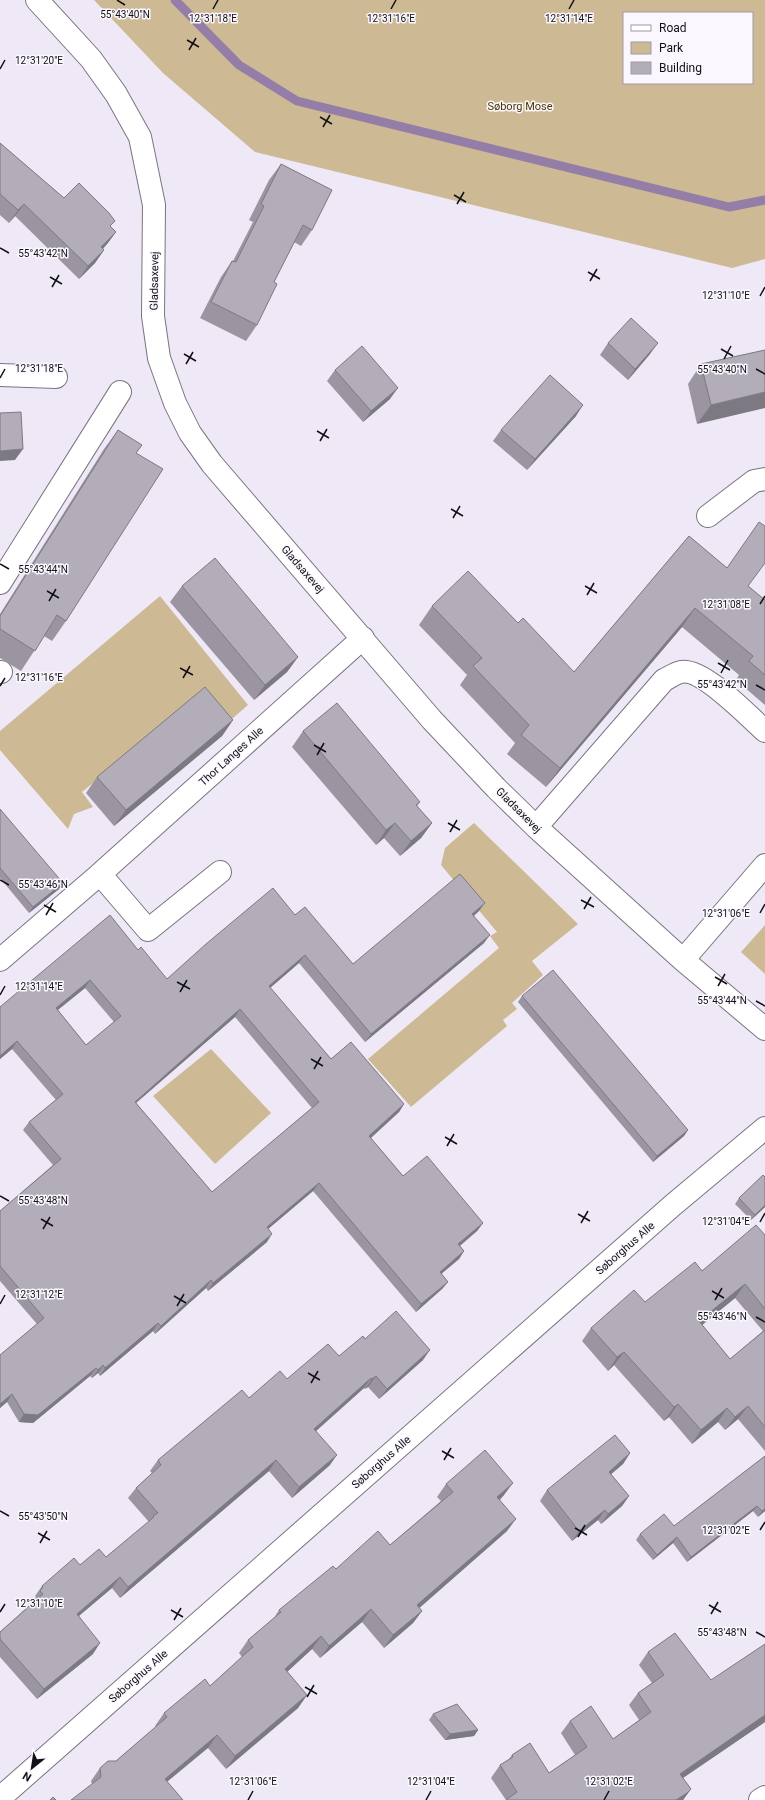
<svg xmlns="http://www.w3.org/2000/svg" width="765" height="1800" font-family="Roboto,sans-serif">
<rect width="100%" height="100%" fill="#efe8f6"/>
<path fill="#cdba94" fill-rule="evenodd" d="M94,0H765V259L732,268L255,152L163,73ZM624,13H752V83H624Z
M160,596L248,705L226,724L199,696L82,792L93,807L74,814L68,829L0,750V731Z
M474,823L578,924L532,961L543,975L512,1003L517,1009L503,1020L507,1026L411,1107L368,1059L499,948L490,936L497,932L441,865L445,848Z
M765,925V974L741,952Z
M211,1049L271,1113L215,1164L153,1096Z"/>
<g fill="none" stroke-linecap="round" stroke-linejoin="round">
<path stroke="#947ea8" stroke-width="9" d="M175,0L239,65L297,101L729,207L765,200"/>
<g stroke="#7a7580" stroke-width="24">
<path id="minor" d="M37,0L91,59L116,94L140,137L154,205L153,316L159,358L175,403L190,433L212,464L432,720L496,788L536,827L683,960L765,1029
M0,375L56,377
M708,516L754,481L765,479
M0,583L120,392
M0,672H1
M536,827L664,680C669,678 675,673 681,672C702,667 749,717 765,731
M100,874L363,638
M0,960L100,874L148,930L220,872
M683,960L765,865
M0,1798L673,1205L765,1128
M760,1800L765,1797"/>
</g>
<use href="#minor" stroke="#fff" stroke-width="22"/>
</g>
<path fill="#9a95a0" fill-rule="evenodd" d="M0,143L64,198L111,227L116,232L107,244L103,249L104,250L95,263L79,279L15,216L9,223L0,215Z
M281,164L312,230L301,246L294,242L274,282L257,325L246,341L200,318L221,277L232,261H233L253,222L249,220L269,180Z
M608,343L650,354L628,380L600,355Z
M765,350L697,424L688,384L701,364Z
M335,370L390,399L363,422L327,381Z
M576,416L527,470L493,441L501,430Z
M118,430L136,453L66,621L52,641L44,636L21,671L0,658V614L104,449Z
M689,536L765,600V705L736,680L739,675L682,627L546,787L507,754L515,743L460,685L467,675L419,625L432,606L518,623L574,672Z
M182,586L298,657L287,672L254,700L170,602Z
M233,720L222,736L114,826L86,793L97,777Z
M303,731L420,802L417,806L432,823L421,838L400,856L384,838L376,845L292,747Z
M0,809L59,889L29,913L0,878Z
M479,911L474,916L484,943L365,1042L299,963L270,988L331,1059L404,1104L399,1112L371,1138L403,1176L483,1223L477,1231L460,1246L464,1251L459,1259L441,1274L448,1282L442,1289L416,1312L313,1191L268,1229L267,1242L208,1291L206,1288L155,1334L153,1331L100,1376L98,1373L92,1378L90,1376L33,1423L19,1422L7,1402L0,1408V1355L37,1324L0,1281V1211L53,1165L23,1130L29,1122L56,1100L12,1049L0,1059V1007L138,950L167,979L295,915L353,964ZM85,988L114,1022L86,1045L58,1010ZM235,1017L312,1108L212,1192L136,1103Z
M522,996L688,1130L684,1136L653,1162L518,1002Z
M765,1177V1207L751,1220L735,1204L739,1198Z
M765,1235V1451L738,1419L725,1430L718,1422L692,1444L669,1417L664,1421L614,1365L608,1371L582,1341L591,1328L645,1302ZM735,1298L763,1331L730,1359L702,1325Z
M365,1339L423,1360L379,1399L368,1387L365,1389L364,1388L316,1431L330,1465L292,1498L269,1471L120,1598L112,1588L79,1616L93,1654L37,1699L0,1657V1632L33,1602V1601L36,1597L35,1596L42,1586L80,1565L106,1557L149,1522L128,1498L136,1488L152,1473L150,1471L158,1460L249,1398L287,1379L339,1356Z
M630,1453L623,1464L611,1474L629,1496L622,1506L601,1524L598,1520L572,1541L540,1501L547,1490Z
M765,1456V1511L758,1517L753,1511L687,1562L673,1543L653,1560L636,1540L640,1534L674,1526Z
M446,1484L504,1495L500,1500L507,1531L419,1608L422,1611L413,1623L384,1648L362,1622L320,1658L312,1649L287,1672L307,1695L298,1708L226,1769L208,1748L92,1784L91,1781L100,1768L116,1761L156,1727L155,1726L164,1713L210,1686L242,1657L239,1653L248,1640L274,1618L279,1610L336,1569L390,1545L441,1501L437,1497Z
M648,1652L711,1680L765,1722L683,1778L691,1789L683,1800H506L491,1778L500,1765L509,1759L512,1755L549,1773L575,1755L561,1733L570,1721L613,1739L639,1720L629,1705L638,1693L652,1683L639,1665Z
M433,1714L478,1730L474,1736L445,1740L429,1720Z"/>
<path fill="#7d7982" d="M24,204L15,216L9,223L18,210Z
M116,232L107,244L92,260L101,247Z
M104,250L95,263L79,279L88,266Z
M658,343L650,354L628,380L635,369Z
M398,388L390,399L363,422L371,411Z
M765,392V408L697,424L711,405Z
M583,405L576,416L527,470L535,459Z
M23,449L15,460L0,461V451Z
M695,608L682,627L546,787L560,768Z
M298,657L287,672L254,700L265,685Z
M233,720L222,736L114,826L126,810Z
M395,823L384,838L376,845L386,830Z
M432,823L421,838L400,856L411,841Z
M63,883L59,889L29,913L33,907Z
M485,903L479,911L466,922L472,914Z
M490,935L484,943L365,1042L371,1034Z
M305,955L299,963L263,994L269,986Z
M90,980L85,988L50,1016L56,1008Z
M240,1009L235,1017L129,1109L135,1102Z
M17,1041L12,1049L0,1059V1056Z
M404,1104L399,1112L364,1144L369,1136Z
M688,1130L684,1136L653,1162L657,1156Z
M319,1183L313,1191L261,1235L267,1227Z
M765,1205V1207L751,1220L755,1215Z
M483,1223L477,1231L452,1252L458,1244Z
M272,1234L267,1242L208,1291L213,1283Z
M464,1251L459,1259L434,1280L440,1272Z
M211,1280L206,1288L155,1334L161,1326Z
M448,1282L442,1289L416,1312L421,1304Z
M745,1284L735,1298L690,1335L699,1321Z
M158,1323L153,1331L100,1376L105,1368Z
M430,1350L423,1360L379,1399L387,1389Z
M624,1352L614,1365L608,1371L617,1357Z
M103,1365L98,1373L92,1378L98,1370Z
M96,1368L90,1376L33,1423L19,1422L24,1414Z
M376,1376L368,1387L365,1389L372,1379Z
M371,1378L364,1388L307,1439L314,1429Z
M12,1394L7,1402L0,1408V1404Z
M678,1404L669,1417L664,1421L674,1407Z
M748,1406L738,1419L725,1430L735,1417Z
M727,1408L718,1422L692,1444L701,1430Z
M630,1453L623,1464L602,1482L609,1472Z
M337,1455L330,1465L292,1498L299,1487Z
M276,1460L269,1471L120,1598L128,1587Z
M513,1483L504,1495L488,1510L497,1497Z
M629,1496L622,1506L601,1524L608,1514Z
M757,1506L753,1511L687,1562L691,1557Z
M765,1509V1511L758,1517L762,1511Z
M605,1510L598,1520L572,1541L579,1531Z
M516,1519L507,1531L408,1618L417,1605Z
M677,1537L673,1543L653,1560L657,1555Z
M120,1577L112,1588L69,1624L77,1614Z
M371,1609L362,1622L320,1658L329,1646Z
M422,1611L413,1623L384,1648L393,1635Z
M321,1636L312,1649L276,1682L285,1669Z
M100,1643L93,1654L37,1699L44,1689Z
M307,1695L298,1708L226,1769L235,1756Z
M765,1715V1722L671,1786L680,1774Z
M478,1730L474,1736L445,1740L450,1734Z
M217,1735L208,1748L156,1791L165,1779Z
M691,1789L683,1800H676Z"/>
<path fill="#b3adba" stroke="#7d7982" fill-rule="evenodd" d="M0,143L64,198L79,183L109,213L115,221L110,226L116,232L101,247L104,250L88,266L24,204L18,210L0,194Z
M281,164L332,190L312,230L303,225L274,282L277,284L257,325L211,302L232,261L236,262L264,206L261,204Z
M631,318L658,343L635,369L608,343Z
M362,346L398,388L371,411L335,370Z
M765,350V392L711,405L701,364Z
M550,375L583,405L535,459L501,430Z
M21,412L23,449L0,451V413Z
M118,430L142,445L136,453L163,469L66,621L57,615L35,651L0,629V616Z
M759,522L765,526V563L748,586L765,600V675L749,661L753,656L695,608L560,768L521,735L529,725L473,666L482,658L432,606L468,571L518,623L523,618L574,672L689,536L727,568Z
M215,558L298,657L265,685L182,586Z
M205,687L233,720L126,810L97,777Z
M337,703L420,802L416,805L432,823L411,841L395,823L386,830L303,731Z
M0,809L63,883L33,907L0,868Z
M460,874L485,903L472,914L490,935L371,1034L305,955L269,986L331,1059L351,1042L404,1104L369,1136L403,1176L427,1156L483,1223L458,1244L464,1251L440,1272L448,1282L421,1304L319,1183L267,1227L272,1234L213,1283L211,1280L161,1326L158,1323L105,1368L103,1365L98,1370L96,1368L38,1415L24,1414L12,1394L0,1404V1355L44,1318L0,1266V1211L61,1159L29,1122L63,1094L17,1041L0,1056V1007L110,915L138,950L141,947L167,979L206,944L273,888L295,915L305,907L353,964ZM90,980L121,1016L86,1045L56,1008ZM240,1009L319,1102L212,1192L135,1102Z
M553,970L688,1130L657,1156L522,996Z
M763,1175L765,1177V1205L755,1215L739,1198Z
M756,1225L765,1235V1309L745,1284L699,1321L730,1359L765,1330V1427L748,1406L735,1417L727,1408L701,1430L678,1404L674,1407L624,1352L617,1357L591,1328L634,1290L645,1302L695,1262L702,1271Z
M396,1311L430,1350L387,1389L376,1376L372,1379L371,1378L314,1429L337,1455L299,1487L276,1460L128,1587L120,1577L77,1614L100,1643L44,1689L0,1639V1632L43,1594L40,1591L43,1587L42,1586L74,1558L80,1565L99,1549L106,1557L154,1517L153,1516L158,1513L136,1488L161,1465L158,1460L242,1390L249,1398L280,1371L287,1379L328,1344L339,1356L363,1336L365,1339Z
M615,1435L630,1453L609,1472L629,1496L608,1514L605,1510L579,1531L547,1490Z
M485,1450L513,1483L497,1497L516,1519L417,1605L422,1611L393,1635L371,1609L329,1646L321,1636L285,1669L307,1695L235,1756L217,1735L165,1779L183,1800H71L101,1777L100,1768L108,1761H116L167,1717L164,1713L205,1679L210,1686L244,1655L253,1647L248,1640L281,1612L279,1610L333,1566L336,1569L378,1531L390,1545L453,1492L446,1484Z
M765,1456V1509L762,1511L757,1506L691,1557L677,1537L657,1555L640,1534L664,1514L674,1526Z
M675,1633L711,1680L765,1644V1715L680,1774L691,1789L687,1793L676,1800H506L517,1792L500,1765L513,1757L512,1755L530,1743L549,1773L587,1747L570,1721L591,1706L613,1739L651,1712L638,1693L664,1675L648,1652Z
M457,1704L478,1730L450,1734L433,1714Z
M53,1797L56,1800H50Z"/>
<path fill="none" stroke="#121014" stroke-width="1.5" d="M117,0L125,5M213,9L218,0M391,9L396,0M569,9L574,0M187,40L199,47M189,50L196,38M0,69L5,60M320,117L332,124M323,127L330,115M454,195L466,202M457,204L464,192M0,248L9,253M588,272L600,279M50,277L62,284M590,281L597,269M52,287L59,275M760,296L765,287M721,349L733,356M184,354L196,361M724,359L731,346M186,364L193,352M756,369L765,374M0,378L5,369M317,431L329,438M320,441L327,429M451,509L463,516M453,518L460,506M0,564L9,569M585,586L597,593M47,591L59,598M587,595L594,583M49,601L56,589M760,604L765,596M718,663L730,670M180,668L193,675M721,673L728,660M183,678L190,666M756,685L765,690M0,686L5,678M314,745L326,752M317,755L324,743M448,823L460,830M450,832L457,820M0,880L9,885M581,900L594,907M44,905L56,912M584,909L591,897M760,913L765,904M46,915L53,903M715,977L727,984M177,982L190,989M718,986L725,974M180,992L187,980M0,995L5,986M756,1001L765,1006M311,1059L323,1066M314,1069L321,1057M445,1137L457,1144M447,1146L454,1134M0,1196L9,1201M578,1214L590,1221M41,1219L53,1226M760,1222L765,1213M581,1223L588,1211M43,1229L50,1217M712,1291L724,1298M174,1296L186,1303M715,1300L722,1288M0,1304L5,1295M177,1306L184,1294M756,1317L765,1322M308,1373L320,1380M311,1383L318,1371M442,1451L454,1458M444,1460L451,1448M0,1511L9,1516M575,1528L587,1535M760,1530L765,1522M38,1533L50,1540M578,1537L585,1525M40,1543L47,1531M709,1605L721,1612M171,1610L183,1617M0,1612L5,1604M711,1614L718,1602M174,1620L181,1608M756,1632L765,1637M305,1687L317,1694M307,1697L314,1685M248,1800L253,1791M426,1800L431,1791M604,1800L609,1791"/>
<g text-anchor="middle" stroke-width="3" stroke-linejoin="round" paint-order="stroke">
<g font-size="11" fill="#493500" stroke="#fbf7ff">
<text x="520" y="110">Søborg Mose</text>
</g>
<g font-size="11" fill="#121014" stroke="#fbf7ff">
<text transform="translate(154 281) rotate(-89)" y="4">Gladsaxevej</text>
<text transform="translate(303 569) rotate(49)" y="4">Gladsaxevej</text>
<text transform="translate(231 756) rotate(-42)" y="4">Thor Langes Alle</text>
<text transform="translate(519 810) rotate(45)" y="4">Gladsaxevej</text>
<text transform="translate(625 1248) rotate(-41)" y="4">Søborghus Alle</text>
<text transform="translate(381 1462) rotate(-41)" y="4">Søborghus Alle</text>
<text transform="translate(138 1676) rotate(-41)" y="4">Søborghus Alle</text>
</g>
</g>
<g font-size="10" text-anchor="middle" fill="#121014" stroke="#fbf7ff" stroke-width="3" stroke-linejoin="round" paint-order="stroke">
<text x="125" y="18">55°43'40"N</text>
<text x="213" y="22">12°31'18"E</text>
<text x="391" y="22">12°31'16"E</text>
<text x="569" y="22">12°31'14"E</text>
<text x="39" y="64">12°31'20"E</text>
<text x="43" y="257">55°43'42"N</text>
<text x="726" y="299">12°31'10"E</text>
<text x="39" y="372">12°31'18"E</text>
<text x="722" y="373">55°43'40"N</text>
<text x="43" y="573">55°43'44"N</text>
<text x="726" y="608">12°31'08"E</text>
<text x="39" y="681">12°31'16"E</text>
<text x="722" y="688">55°43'42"N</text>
<text x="43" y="888">55°43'46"N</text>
<text x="726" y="917">12°31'06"E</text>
<text x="39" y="990">12°31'14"E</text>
<text x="722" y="1004">55°43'44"N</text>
<text x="43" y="1204">55°43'48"N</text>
<text x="726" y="1225">12°31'04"E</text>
<text x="39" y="1298">12°31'12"E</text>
<text x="722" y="1320">55°43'46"N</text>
<text x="43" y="1520">55°43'50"N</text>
<text x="726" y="1534">12°31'02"E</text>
<text x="39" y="1607">12°31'10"E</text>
<text x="722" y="1636">55°43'48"N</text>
<text x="253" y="1785">12°31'06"E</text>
<text x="431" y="1785">12°31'04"E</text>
<text x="609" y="1785">12°31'02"E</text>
</g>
<rect x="623" y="12" width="130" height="72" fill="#fbf7ff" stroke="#9e9ba1"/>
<rect x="631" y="25" width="20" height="6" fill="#ffffff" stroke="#9e9ba1"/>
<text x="659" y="32" font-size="12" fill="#121014">Road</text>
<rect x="631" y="42" width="20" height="12" fill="#cdba94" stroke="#9e9ba1"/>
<text x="659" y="52" font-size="12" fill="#121014">Park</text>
<rect x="631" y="62" width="20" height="12" fill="#b3adba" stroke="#9e9ba1"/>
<text x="659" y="72" font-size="12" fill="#121014">Building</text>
<g transform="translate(32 1768) rotate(210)" stroke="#fbf7ff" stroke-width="3" paint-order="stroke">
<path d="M0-3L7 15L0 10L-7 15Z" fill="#121014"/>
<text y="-6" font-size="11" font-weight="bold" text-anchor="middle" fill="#121014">N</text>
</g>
</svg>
